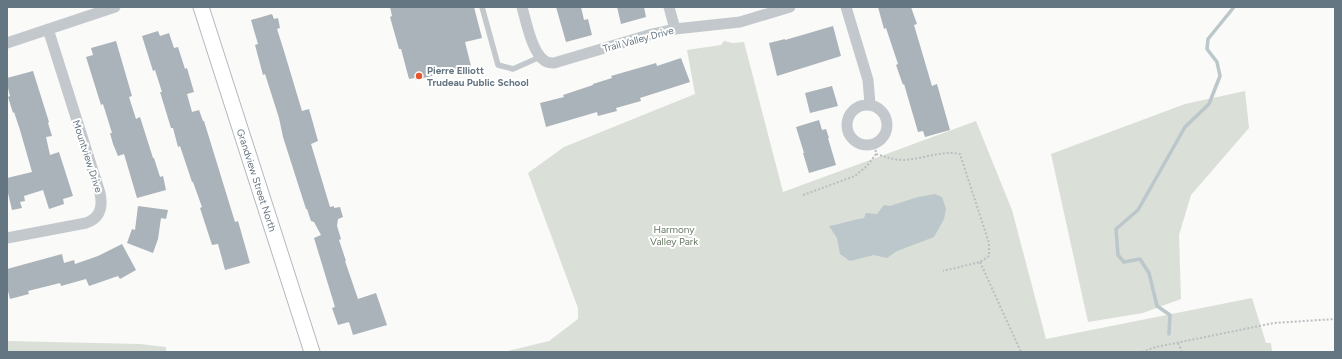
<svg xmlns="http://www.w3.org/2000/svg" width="1342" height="359" font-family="Figtree,sans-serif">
<rect width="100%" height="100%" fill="#fafaf8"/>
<path fill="#dadfd7" d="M724,41L733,43L744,42L783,192L976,121L1012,210L1046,339L1252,298L1266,343H1271L1272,352H504L549,341L578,319V308L528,173L564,147L695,94L687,50L721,45Z
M1245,91L1249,128L1191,195L1179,235L1181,299L1143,313L1088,322L1051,154L1185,104Z
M7,341L140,344L166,347V352H7Z"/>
<path fill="#bbc7cb" d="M935,194L942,197L946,209L944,219L934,237L897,251L887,258L874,255L850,261L840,254L837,238L829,226C841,224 852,220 864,218L866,213L877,214L884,205L890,206L918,197Z"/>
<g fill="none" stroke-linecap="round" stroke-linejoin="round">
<path stroke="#bbc7cb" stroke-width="3.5" d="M1169,334L1170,315L1157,306L1149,273L1140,259L1124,262L1118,255L1116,229L1138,210L1185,127L1209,104L1220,76L1217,62L1207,49L1208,39L1234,7"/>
</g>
<path fill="#aab3b9" d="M390,7H474L482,38L465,42L471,66L416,80L415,78L409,79L401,49H399L390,17L392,16Z
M556,7H581L584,20L588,19L592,35L566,42Z
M617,7H644L646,17L621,24Z
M878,7H911L917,24L914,25L932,86L937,84L950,130L925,137L923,131L918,132L904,84L903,85L896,65L898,64L886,28L884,29Z
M272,14L274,19L278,18L280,28L277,29L284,51L302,111L309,109L313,123L318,141L311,144L330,207L334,206V208L340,207L343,217L338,219L337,226L341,239L339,240L346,261H345L358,299L376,293L387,325L353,335L349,322L338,325L332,308L335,307L314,238L321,235L314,222L311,221L307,209H306L283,137L279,118L265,74L263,75L255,45L258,44L251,20Z
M833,26L841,56L777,76L769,43L785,39V40Z
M158,31L160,36L169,33L174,48L178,47L185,69L187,68L194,92L187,94L192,112L199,110L203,121H204L235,222L238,221L250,263L225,270L218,244L212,245L200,208L202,207L193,182H192L180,146L178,147L173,128H171L160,92H162L155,70L153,71L142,36Z
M116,41L132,96L129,97L136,119L140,117L153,158H154L160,177L163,176L166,190L137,198L124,154L118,156L113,144L110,133H112L103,104L101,105L86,57L93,55L91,48Z
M681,58L690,82L640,98L641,101L616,108L617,111L598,116L597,112L546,127L540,103L564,97L563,95L593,85V84L612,78L611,76L656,63L657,66Z
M33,71L49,122L48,123L52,136L46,137L50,155L59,152L73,196L63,199L64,204L49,209L43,190L24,196L25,201L20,202L22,208L12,210L7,189V178L32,172L20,130L14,112L13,113L8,97L10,96L7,84V78Z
M832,86L838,106L810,113L805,93Z
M819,120L822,130L826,129L829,138H828L836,165L809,173L803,153H804L796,127Z
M138,206L168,210L166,219L161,218L158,239L153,253L127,243L132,229L135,230Z
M122,244L136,270L120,279L118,276L89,286L86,279L61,286L60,283L28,291L29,294L10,299L7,287V269L62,254L64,263L74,260L75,264L98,256Z"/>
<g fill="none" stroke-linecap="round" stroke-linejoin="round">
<g stroke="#b3babf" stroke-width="17">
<path id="secondary" d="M201,7L312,352"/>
</g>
<path stroke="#bbbfc2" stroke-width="2" stroke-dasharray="2 2" stroke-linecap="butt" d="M876,154C886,157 894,160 904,160C923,159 942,150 960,154L989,243V256L980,262L943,271
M803,195L855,176L867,166L876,154L875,144
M980,262L1021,352
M1178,343L1182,352
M1142,352L1156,347L1274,323L1335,319"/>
<path stroke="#c3c8cc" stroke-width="5.5" d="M482,7L498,65L513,69L540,57"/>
<path stroke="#c3c8cc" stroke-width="11" d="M522,7C526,21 532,53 545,61C548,63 551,63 554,63L652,34L675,29L740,22L790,7
M669,7L675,29
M846,7L868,80L870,104
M7,43L115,7
M847 125a20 20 0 1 1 40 0a20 20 0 1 1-40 0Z
M7,238L86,223C100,218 103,207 100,193L48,29"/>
<use href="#secondary" stroke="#fff" stroke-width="15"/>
</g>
<circle fill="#e4572e" stroke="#fff" stroke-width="1.5" cx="419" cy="76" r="4"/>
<g text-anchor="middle" stroke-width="4" stroke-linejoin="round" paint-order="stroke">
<g font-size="10" fill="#657683" stroke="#fff">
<text transform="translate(638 39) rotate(-15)" y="4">Trail Valley Drive</text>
<text transform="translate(88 156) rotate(72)" y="4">Mountview Drive</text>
<text transform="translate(257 180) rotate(72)" y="4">Grandview Street North</text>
</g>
<g font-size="10" font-weight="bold" fill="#657683" stroke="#fff" text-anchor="start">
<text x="427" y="74">Pierre Elliott<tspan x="427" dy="12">Trudeau Public School</tspan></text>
</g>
<g font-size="10" fill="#687a64" stroke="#fff">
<text x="674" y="233">Harmony<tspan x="674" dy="12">Valley Park</tspan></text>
</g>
</g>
<rect width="1342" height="359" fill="none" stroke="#657683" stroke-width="16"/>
</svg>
